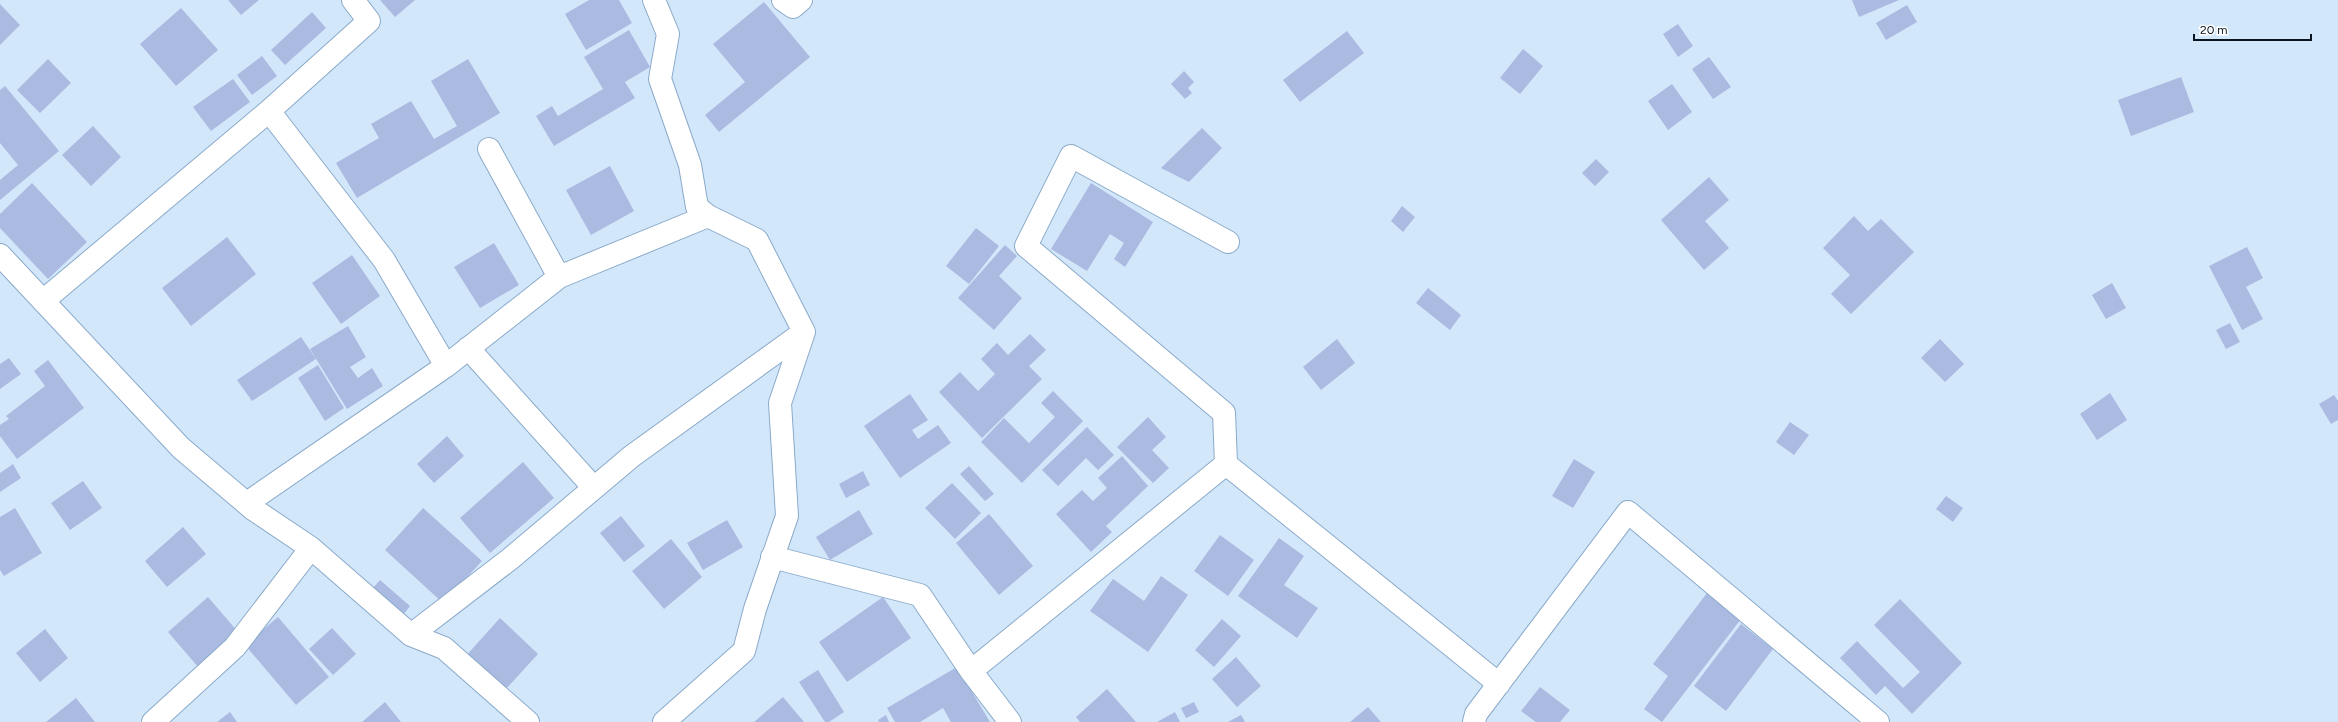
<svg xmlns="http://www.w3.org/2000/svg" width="2338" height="722" font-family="Figtree,sans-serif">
<rect width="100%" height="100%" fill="#d3e7fb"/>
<path fill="#aabae1" d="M228,0H259L241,15Z
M380,0H415L395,17Z
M589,0H619L632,23L586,50L565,14Z
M1852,0H1899L1859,17Z
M764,2L810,57L719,132L705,115L745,82L713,44Z
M0,4L20,25L0,45Z
M1907,5L1917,22L1886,40L1876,23Z
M181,8L218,50L176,86L140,44Z
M312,12L326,28L285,65L271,50Z
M1678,24L1693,46L1678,57L1663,34Z
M629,30L650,67L625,82L635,98L554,146L536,116L552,106L558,116L603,89L584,57Z
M1347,31L1364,53L1300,102L1283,80Z
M1523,49L1543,66L1520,94L1500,78Z
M262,56L277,76L252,95L237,75Z
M1709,57L1731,87L1713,99L1692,69Z
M48,59L71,83L40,113L17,90Z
M468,59L500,113L357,198L336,163L379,138L371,124L411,101L434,139L457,126L431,81Z
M1184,71L1194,82L1188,88L1192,93L1185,99L1171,84Z
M2181,77L2194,112L2131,136L2118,100Z
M233,79L250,102L211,131L193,107Z
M1672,84L1692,112L1668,130L1648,101Z
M5,86L59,151L0,200V180L18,165L0,143V90Z
M93,126L121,157L91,186L62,155Z
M1202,128L1222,148L1189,182L1161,168Z
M1596,159L1609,172L1595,186L1582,173Z
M610,166L634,211L591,235L566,190Z
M1709,177L1729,200L1705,221L1729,248L1704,270L1661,220Z
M32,183L87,242L48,279L0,228V214Z
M1091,183L1153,222L1125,267L1114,259L1124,243L1110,234L1087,271L1051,249Z
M1402,206L1415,217L1403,232L1391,221Z
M1854,216L1868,231L1881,219L1914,252L1851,314L1831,294L1850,275L1823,248Z
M976,228L999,246L969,284L946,266Z
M227,237L256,274L191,326L162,288Z
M494,243L519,285L480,308L454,267Z
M1005,245L1017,256L999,276L1022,298L994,330L958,298Z
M2247,247L2263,278L2246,287L2263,319L2242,330L2209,266Z
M352,255L380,296L341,324L312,283Z
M2112,283L2126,308L2106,319L2092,295Z
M1428,288L1461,315L1450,330L1416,303Z
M2230,323L2240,342L2226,349L2216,330Z
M348,326L366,357L350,367L358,378L372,368L383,386L347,409L310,349Z
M1030,334L1046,350L1029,366L1042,379L982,438L939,392L960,372L978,391L995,374L981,359L997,343L1008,355Z
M301,337L316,359L252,401L237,380Z
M1337,339L1355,363L1321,390L1303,367Z
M1940,339L1964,364L1945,382L1921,358Z
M9,358L21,374L0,389V364Z
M48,360L84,408L17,459L0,436V425L9,419L6,416L45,386L34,371Z
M318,365L344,408L325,421L298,378Z
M1053,391L1083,421L1022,483L981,442L1004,418L1029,443L1055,417L1041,403Z
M2110,393L2127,420L2097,440L2080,414Z
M910,394L928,420L912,430L918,439L938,425L951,443L900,478L864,426Z
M2334,395L2338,401V420L2331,424L2319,404Z
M1148,417L1166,437L1152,450L1169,468L1153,483L1117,447Z
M1790,422L1809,435L1794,455L1776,442Z
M1087,427L1114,455L1098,470L1086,458L1058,486L1042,470Z
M447,436L464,456L434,483L417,464Z
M1122,456L1148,486L1106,526L1112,532L1091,552L1056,514L1082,490L1093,501L1107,488L1098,478Z
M1574,459L1595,472L1573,508L1552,496Z
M523,462L554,498L490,553L460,518Z
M13,464L21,478L0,492V473Z
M969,466L994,494L985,501L960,474Z
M863,471L870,485L846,498L839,484Z
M83,481L102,508L70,530L51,503Z
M952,483L981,513L955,539L925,508Z
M1946,496L1963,508L1953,522L1936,509Z
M15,508L42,553L4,576L0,570V517Z
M423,508L482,561L443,603L385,550Z
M859,510L873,534L830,560L816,537Z
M989,514L1033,566L999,595L956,543Z
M621,516L645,546L624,562L600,533Z
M727,520L743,547L703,570L687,543Z
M183,527L206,554L167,587L145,561Z
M1220,535L1254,560L1228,596L1194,571Z
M1279,538L1304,556L1284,585L1318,608L1297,638L1238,596Z
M671,539L702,577L664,609L632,571Z
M1161,576L1188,595L1148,652L1090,611L1113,579L1144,601Z
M380,580L410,606L397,623L366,596Z
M1707,593L1741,619L1662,722L1644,709L1668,676L1653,664Z
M208,597L239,633L199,668L168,632Z
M883,597L911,638L847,682L819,642Z
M1900,599L1962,663L1912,714L1885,686L1876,695L1840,658L1857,641L1903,688L1920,672L1874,625Z
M278,617L329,677L296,705L245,645Z
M500,618L538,654L494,702L464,658Z
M1222,619L1241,636L1214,667L1195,650Z
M1741,624L1773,649L1726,711L1694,686Z
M332,628L356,654L333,675L309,649Z
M45,629L68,658L40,682L16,653Z
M1236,657L1261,686L1237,707L1212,679Z
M957,667L990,722H951L943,708L920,722H895L887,708Z
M818,670L844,712L829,722H825L799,682Z
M1540,687L1570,710L1560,722H1536L1521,711Z
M1107,689L1136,722H1080L1076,717Z
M783,697L804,722H754Z
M76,698L95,722H46Z
M385,702L401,722H362Z
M1194,702L1199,712L1186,718L1181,708Z
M1368,707L1381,722H1350Z
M230,712L237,722H217Z
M1175,712L1180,722H1157Z
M886,715L889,722H879L878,720Z
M1241,715L1245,722H1228Z"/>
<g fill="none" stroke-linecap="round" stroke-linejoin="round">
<g stroke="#8aaac9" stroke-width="24">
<path id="minor" d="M654,0L668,34L660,79L690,165L697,207L708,216L757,240L804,332L780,403L787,516L755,609L744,651L664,722
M783,0L793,7L801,0
M0,255L181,448L253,509L311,548L411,635L444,648L528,722
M559,277L708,216
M43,301L269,111L369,21L353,0
M468,348L594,488
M446,366L559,277L489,149
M1226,464L1224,413L1026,246L1071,156L1228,242
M247,503L446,366L384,260L269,111
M772,557L920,595L971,671L1010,722
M411,635L510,559L632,456L804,332
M971,671L1226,464L1499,684
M153,722L235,647L311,548
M1474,722L1476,714L1628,512L1878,722"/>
</g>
<use href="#minor" stroke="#fff" stroke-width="22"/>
</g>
<path d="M2194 34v6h117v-6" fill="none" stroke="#091521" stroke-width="2"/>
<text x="2200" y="34" font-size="12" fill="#091521" stroke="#ffffff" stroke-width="3" paint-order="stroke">20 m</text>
</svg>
